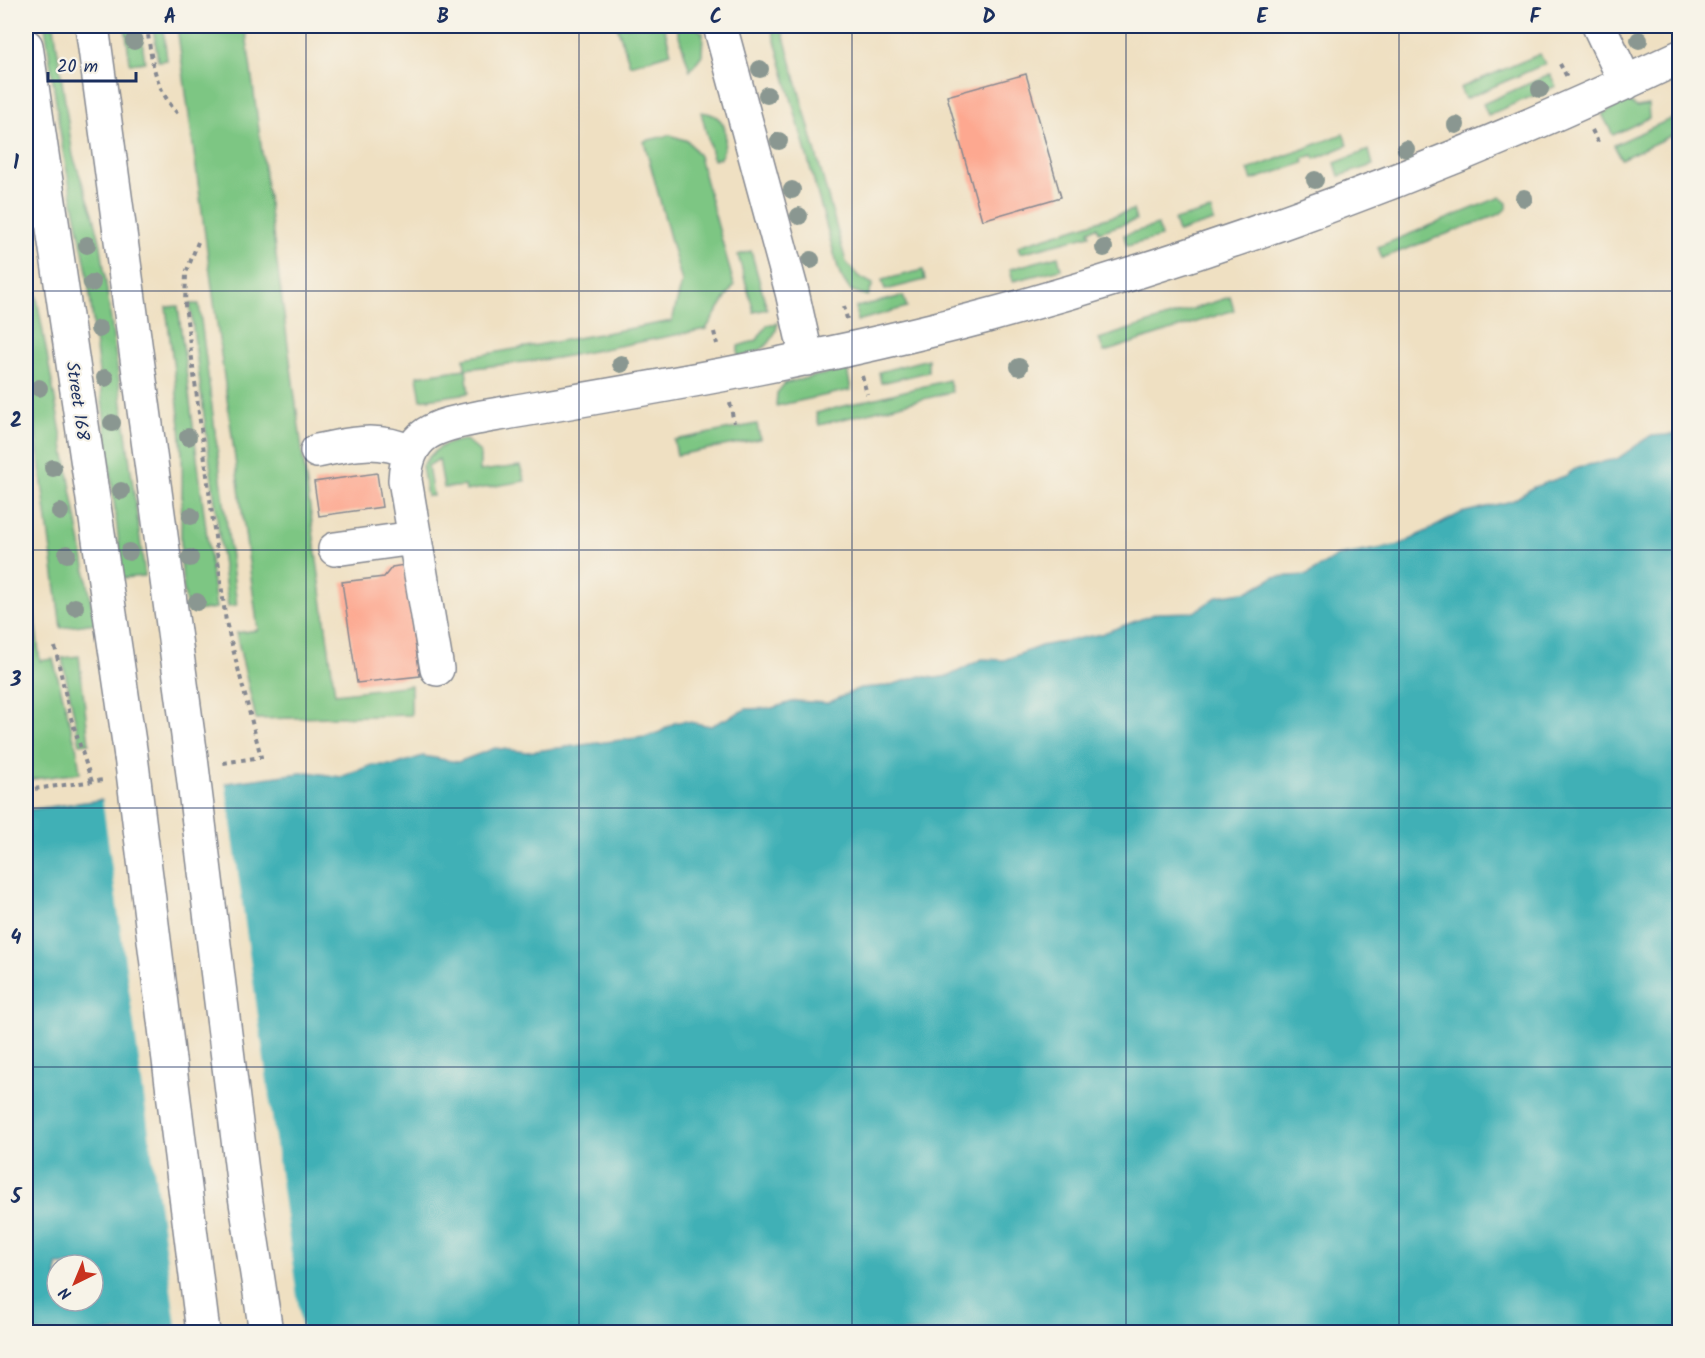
<svg xmlns="http://www.w3.org/2000/svg" width="1705" height="1358" font-family="Kalam,sans-serif">
<rect width="100%" height="100%" fill="#f7f3e8"/>
<filter id="ink" filterUnits="userSpaceOnUse"><feTurbulence type="fractalNoise" baseFrequency=".0167" numOctaves="2"/><feDisplacementMap in="SourceGraphic" scale="12" xChannelSelector="R" yChannelSelector="G"/><feConvolveMatrix kernelMatrix="1 2 1 2 8 2 1 2 1" color-interpolation-filters="sRGB"/></filter>
<filter id="wash" filterUnits="userSpaceOnUse"><feTurbulence type="fractalNoise" baseFrequency=".008" numOctaves="4" result="noise"/><feDisplacementMap in="SourceGraphic" scale="24" xChannelSelector="R" yChannelSelector="G"/><feGaussianBlur stdDeviation="1.35" result="paint"/><feColorMatrix in="noise" values="0 0 0 0 0 0 0 0 0 0 0 0 0 0 0 0 0 1.4 0 .05"/><feComposite in="paint" operator="in"/></filter>
<g filter="url(#wash)">
<rect width="100%" height="100%" fill="#efe0c2"/>
<path fill="#7dc683" stroke="#4c7a70" stroke-width="1.5" d="M45,26H54L73,156L94,216L101,246L145,576L123,578L87,271L63,151Z
M125,26H140L145,62L130,64Z
M153,26H163L167,60L158,61Z
M177,26H245L335,694L411,685V715L256,719L236,633L258,630Z
M617,26H664L671,53L630,65Z
M676,26H693L703,33L702,55L690,71Z
M771,26H781L846,262L858,276L873,284L868,296L850,290L840,275Z
M1540,54L1545,64L1465,99L1460,88Z
M1550,74L1556,86L1488,115L1483,104Z
M1627,101L1637,107L1648,105L1649,118L1613,135L1602,114Z
M701,112C730,115 728,137 721,158L713,159Z
M1679,115V132L1621,159L1614,145Z
M1343,134L1348,145L1315,159L1313,155L1303,159L1304,163L1252,180L1248,170Z
M670,135L688,141L699,156L734,285L706,329L557,358L466,369L469,393L421,400L417,376L465,369L464,358L672,321L682,282L644,141Z
M1369,150L1373,165L1339,176L1335,163Z
M1500,197L1507,203V208L1500,214L1382,258L1378,247Z
M1133,210L1136,220L1099,232L1097,227L1089,230L1090,235L1020,253L1018,246Z
M1211,210L1214,221L1178,232L1174,220Z
M1158,225L1161,237L1127,246L1124,235Z
M26,237L95,623L61,628L26,360Z
M751,251L767,309L754,312L738,255Z
M1058,256L1061,269L1013,281L1010,269Z
M923,270L925,280L885,290L882,280Z
M903,296L907,307L857,321L856,307Z
M1230,297L1234,310L1104,352L1099,339Z
M190,304H199L237,605L228,606Z
M178,306L216,608L188,612C175,561 184,510 182,457C180,407 172,357 166,307Z
M778,323C773,346 760,353 738,357V346L757,340L767,325Z
M928,359V372L881,383L879,372Z
M847,369L851,390L776,406L777,393L785,383Z
M949,380L952,392L819,425L816,413Z
M757,424L760,439L677,455L674,440Z
M466,440L480,452V471L520,466L525,481L466,491L465,486L444,488L439,459L428,466L433,496H427L422,466C435,448 444,442 466,440Z
M26,551L40,661L53,659L77,750L80,773L26,780Z
M79,656L89,743L80,744L62,658Z"/>
<path fill="#3fb0b6" stroke="#2d708a" stroke-width="1.5" fill-rule="evenodd" d="M1679,434V1332H26V810L308,772L341,777L372,765H395L423,756L458,762L495,748L527,752L645,737L660,732L674,723L684,721L711,726L746,709L772,708L795,701L828,703L860,688L887,686L921,676L935,678L949,676L982,659L1004,660L1041,646L1101,634L1157,613L1194,612L1218,596L1249,591L1274,577L1307,575L1337,556L1400,545L1461,513L1512,501L1534,487L1565,476L1578,467L1617,459L1650,436ZM57,1265H93V1301H57Z"/>
<path fill="#efe0c2" d="M225,780L302,1332H177L102,797Z"/>
<g id="blocks">
<path fill="#fda890" d="M1026,74L1061,197L982,220L947,96Z
M377,473L382,507L319,516L314,482Z
M404,565L420,676L357,683L342,582L384,577L392,567Z"/>
</g>
</g>
<g filter="url(#ink)">
<use href="#blocks" fill-opacity="0" stroke="#858890" stroke-width="1.5"/>
<g fill="none" stroke-linecap="round" stroke-linejoin="round">
<g stroke="#858890" stroke-width="36">
<path id="minor" d="M92,26L190,750
M720,26L792,292L807,359
M1599,26L1626,83
M26,46L131,756
M317,451C350,444 378,437 410,452
M335,549L414,538
M437,669L405,480C407,429 441,425 482,417C650,388 818,361 983,317C1223,252 1456,164 1680,57"/>
</g>
<path stroke="#858890" stroke-width="4" stroke-dasharray="4.5 4.5" stroke-linecap="butt" d="M147,26C151,60 155,90 180,116
M1560,64L1567,77
M1592,130L1600,146
M198,242L186,273L185,305L226,622L261,757L223,763
M844,306L847,319
M714,332L717,344
M862,376L867,394
M730,403L734,423
M55,647L70,715L92,782
M26,790L103,780"/>
<use href="#minor" stroke="#fff" stroke-width="33"/>
<g stroke="#858890" stroke-width="36" stroke-linecap="butt">
<path id="minor-bridge" d="M190,750L245,1196L266,1332
M131,756L203,1332"/>
</g>
<use href="#minor-bridge" stroke="#fff" stroke-width="33"/>
</g>
<g fill="#8a9791">
<circle cx="1639" cy="40" r="9"/>
<circle cx="134" cy="41" r="9"/>
<circle cx="760" cy="69" r="9"/>
<circle cx="1540" cy="89" r="9"/>
<circle cx="767" cy="95" r="9"/>
<circle cx="1456" cy="125" r="9"/>
<circle cx="779" cy="141" r="9"/>
<circle cx="1406" cy="149" r="9"/>
<circle cx="1315" cy="180" r="9"/>
<circle cx="792" cy="190" r="9"/>
<circle cx="1524" cy="198" r="9"/>
<circle cx="799" cy="216" r="9"/>
<circle cx="87" cy="245" r="9"/>
<circle cx="1104" cy="248" r="9"/>
<circle cx="811" cy="260" r="9"/>
<circle cx="92" cy="283" r="9"/>
<circle cx="99" cy="329" r="9"/>
<circle cx="621" cy="364" r="9"/>
<circle cx="1019" cy="367" r="9"/>
<circle cx="105" cy="378" r="9"/>
<circle cx="39" cy="388" r="9"/>
<circle cx="112" cy="423" r="9"/>
<circle cx="188" cy="437" r="9"/>
<circle cx="53" cy="468" r="9"/>
<circle cx="121" cy="491" r="9"/>
<circle cx="60" cy="512" r="9"/>
<circle cx="191" cy="516" r="9"/>
<circle cx="129" cy="552" r="9"/>
<circle cx="67" cy="554" r="9"/>
<circle cx="190" cy="558" r="9"/>
<circle cx="197" cy="602" r="9"/>
<circle cx="75" cy="607" r="9"/>
</g>
</g>
<path fill="none" stroke="#1b2f5e" stroke-width="1.5" stroke-opacity="0.55" d="M306,26V1332M579,26V1332M852,26V1332M1126,26V1332M1399,26V1332M26,291H1680M26,550H1680M26,808H1680M26,1067H1680"/>
<g text-anchor="middle" stroke-width="4.5" stroke-linejoin="round" paint-order="stroke">
<g font-size="18" fill="#1b2f5e" stroke="#f7f3e8">
<text transform="translate(78 401) rotate(82)" y="6">Street 168</text>
</g>
</g>
<rect width="1705" height="1358" fill="none" stroke="#f7f3e8" stroke-width="66"/>
<g transform="translate(75 1283) rotate(223)"><circle r="28" fill="#f7f3e8" stroke="#9fa5b1" stroke-width="1.5"/>
<path d="M0-4.5L10 22L0 15L-10 22Z" fill="#c8321e"/>
<text y="-9" font-size="16" font-weight="bold" text-anchor="middle" fill="#1b2f5e">N</text>
</g>
<path d="M48 72v9h88v-9" fill="none" stroke="#1b2f5e" stroke-width="3"/>
<text x="57" y="72" font-size="18" fill="#1b2f5e" stroke="#f7f3e8" stroke-width="4.5" paint-order="stroke">20 m</text>
<rect x="33" y="33" width="1639" height="1292" fill="none" stroke="#1b2f5e" stroke-width="2"/>
<g font-size="20" text-anchor="middle" font-weight="bold" fill="#1b2f5e">
<text x="170" y="23">A</text>
<text x="443" y="23">B</text>
<text x="716" y="23">C</text>
<text x="989" y="23">D</text>
<text x="1262" y="23">E</text>
<text x="1535" y="23">F</text>
<text x="16" y="169">1</text>
<text x="16" y="427">2</text>
<text x="16" y="686">3</text>
<text x="16" y="944">4</text>
<text x="16" y="1203">5</text>
</g>
</svg>
